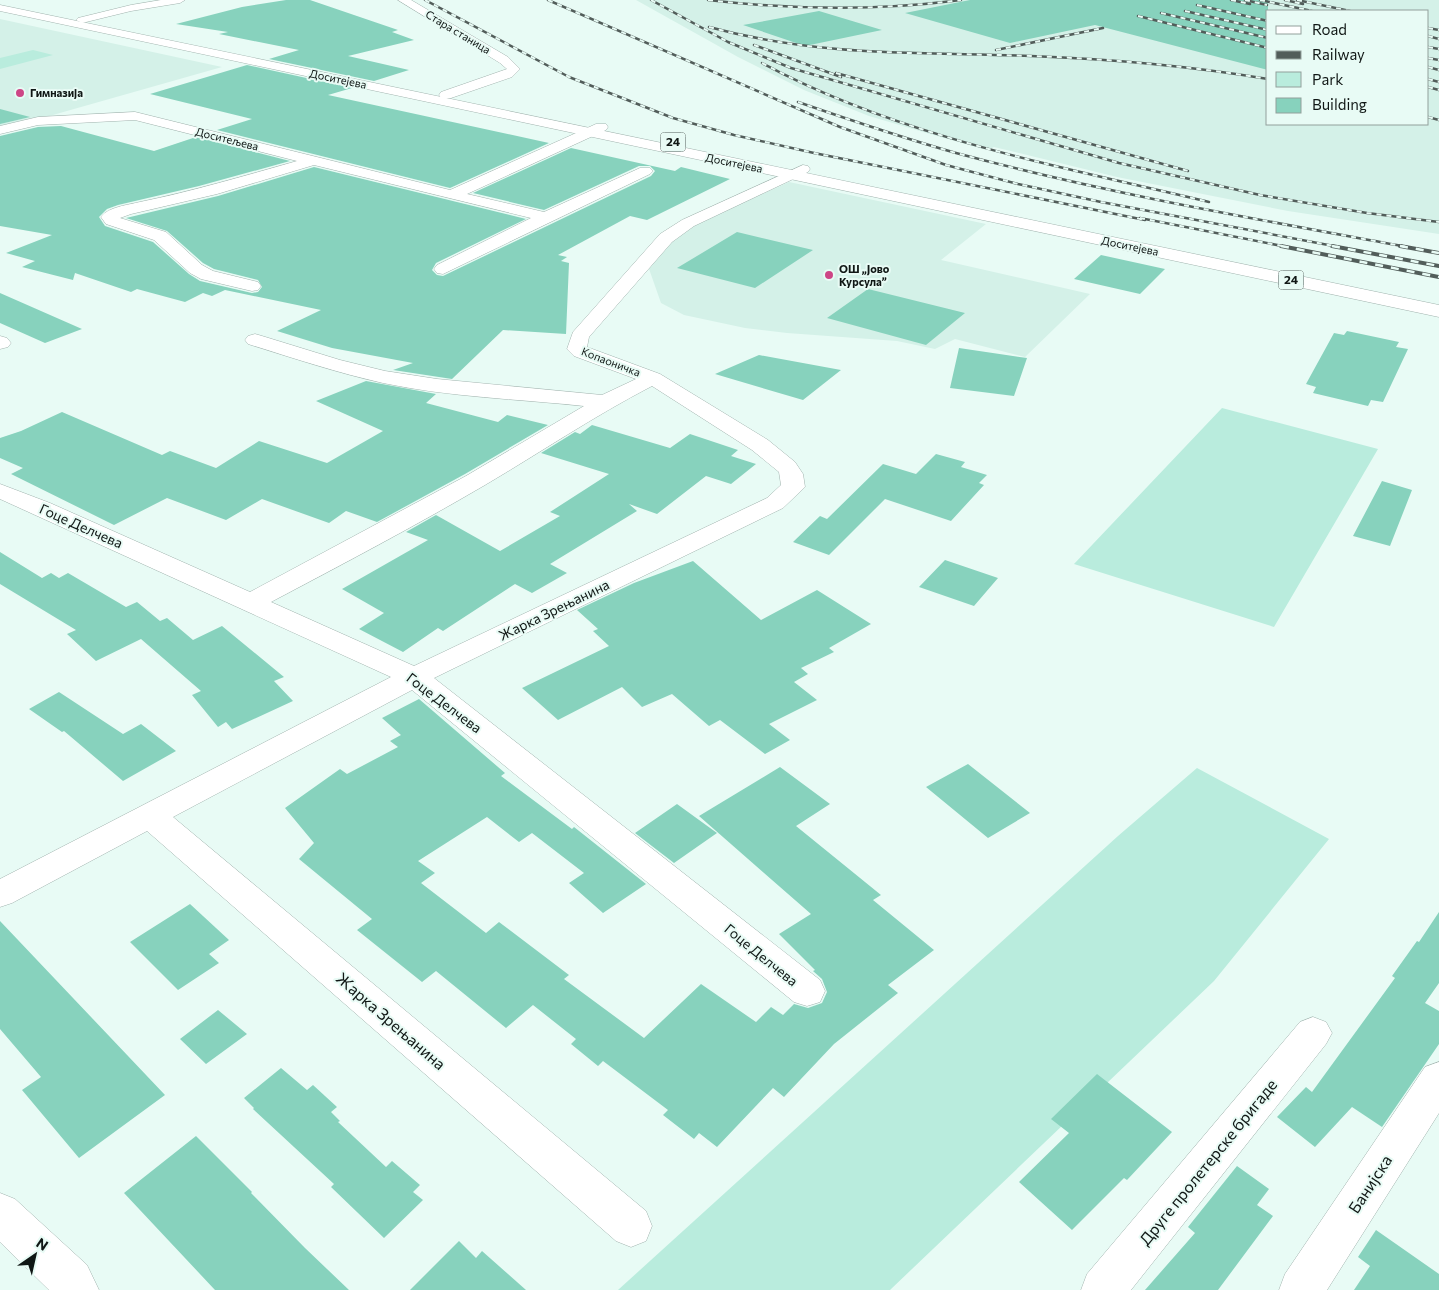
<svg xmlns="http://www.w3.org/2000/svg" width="1439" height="1290" font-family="Commissioner,sans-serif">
<rect width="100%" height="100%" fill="#e8fbf5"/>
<path fill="#d4f1e8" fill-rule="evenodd" d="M636,0H1439V234L1288,211L1117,177L994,147L987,150L930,134L869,116L804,90L738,57ZM1268,11H1428V124H1268Z
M0,19L222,67L0,130Z
M789,182L986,224L941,260L1090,294L1025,357L955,339L935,349L897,341L787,333L745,328L684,315L661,303L648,266L675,238L696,224Z"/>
<path fill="#b9ecdd" d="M33,50L53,55L0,69V58Z
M1222,408L1378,449L1274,627L1074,564Z
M1197,768L1329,839L1214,981L890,1290H618L1118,836Z"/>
<path fill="#87d2bd" d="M286,0H310L398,30L392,32L414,40L348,56L409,70L374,81L269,59L299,50L219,34L228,32L176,24L242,7Z
M970,0H1268V70L1095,25L1010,43L905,13Z
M819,11L882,30L805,46L743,25Z
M247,65L352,88L328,95L549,143L450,188L217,130L252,119L150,94Z
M0,109L30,117L0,124Z
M61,126L154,151L196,137L290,161L199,186L118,205L107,209L99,217L105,226L153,242L189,274L200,281L252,293L258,292L262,287L258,280L214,269L203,263L167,231L126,218L218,196L314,167L526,219L436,263L432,270L437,275L443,276L651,176L655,171L650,166H639L544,210L473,193L571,148L675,171L681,167L730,179L647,220L630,216L558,255L567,257L561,261L569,263L566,334L503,330L452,379L393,370L413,363L332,348L277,331L321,310L225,290L212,296L203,293L185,302L137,289L131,292L75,273L73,280L22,267L35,261L6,253L52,235L0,226V136L38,127Z
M737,232L813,250L755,288L677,268Z
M1101,255L1165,269L1140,294L1074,279Z
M868,289L965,313L926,345L827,318Z
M0,293L82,329L45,343L0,323Z
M1347,331L1399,342L1396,347L1408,349L1383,402L1371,400L1368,406L1313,393L1316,387L1306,384L1334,333L1344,335Z
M959,348L1027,358L1014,396L950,388Z
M759,355L841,370L803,400L715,374Z
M366,381L436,394L426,403L498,422L507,415L548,425L465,474L377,522L346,511L329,523L262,499L226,520L167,498L114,525L11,474L23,468L0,458V438L21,431L62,412L162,455L170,451L216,468L259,441L327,463L383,431L316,401Z
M592,425L670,448L690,434L738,450L731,456L756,464L731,484L706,476L657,514L629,504L637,511L550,564L567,573L532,593L515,584L443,631L438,628L403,652L359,629L384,613L342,589L428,540L406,532L436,515L500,551L560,516L550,512L609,474L541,453L575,432L580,434Z
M936,454L965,462L961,467L987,475L979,483L984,485L951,521L885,499L829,555L793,542L820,516L827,519L883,464L916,474Z
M1382,481L1412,490L1390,546L1353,536Z
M0,552L42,578L51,573L59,578L68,573L126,607L137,602L160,621L167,618L193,640L222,626L284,677L274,681L293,701L232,729L226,722L218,727L192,695L201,691L141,639L96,661L67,634L76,630L0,584Z
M945,560L998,578L974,606L919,587Z
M693,561L761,620L817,590L871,624L829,648L834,652L801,668L808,674L794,682L817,700L769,724L790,740L765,754L720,720L709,726L672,694L642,707L622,687L558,720L522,688L609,646L593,631L598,629L577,610L634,583Z
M59,692L123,734L141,724L176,751L123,781L64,731L62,732L29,709Z
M419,699L505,773L501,776L572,829L574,827L646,884L603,913L569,883L584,873L532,833L519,842L487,817L418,861L435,873L421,883L486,933L499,922L569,975L564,979L644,1038L701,984L756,1022L771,1007L783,1015L794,1004L808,1008L822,1003L827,992L822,979L813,971L815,970L779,934L811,914L699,816L780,767L830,804L796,826L881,895L873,900L934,950L888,985L898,993L834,1044L784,1097L773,1088L717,1147L699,1133L694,1139L663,1115L668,1110L603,1061L598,1066L571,1044L576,1039L533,1005L506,1028L436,971L422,982L357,930L372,919L299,859L314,843L285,808L340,769L347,774L398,747L390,741L401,735L382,718Z
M968,764L1030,813L988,838L926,787Z
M677,804L717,833L674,863L635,833Z
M190,904L229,940L209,954L219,963L178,990L130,942Z
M1439,912V983L1425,1003L1439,1011V1044L1382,1127L1352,1107L1315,1147L1277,1117L1306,1087L1312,1092L1395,978L1392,976L1417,941L1419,942Z
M0,921L165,1095L79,1158L22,1090L41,1077L0,1029Z
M218,1010L247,1034L206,1064L180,1039Z
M281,1068L307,1090L313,1085L337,1107L331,1112L340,1121L338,1122L386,1167L392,1161L420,1185L413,1192L423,1200L384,1238L331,1187L334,1184L253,1109L254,1108L244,1098Z
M1097,1074L1172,1132L1127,1180L1124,1178L1072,1230L1019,1182L1069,1133L1051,1119Z
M196,1136L252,1192L251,1193L305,1248L349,1290H215L124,1193Z
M1237,1166L1269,1189L1257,1205L1273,1216L1218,1290H1145L1195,1233L1188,1227Z
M1376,1230L1439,1274V1290H1354L1370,1266L1358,1257Z
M459,1241L476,1258L482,1251L526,1290H410Z"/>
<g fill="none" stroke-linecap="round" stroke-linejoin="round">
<g stroke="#a1b3ae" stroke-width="1">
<path id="minor" d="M161,0H185L180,3L131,11L82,23L76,20L78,18L131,5Z
M398,0H411L508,57L520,69L512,77L451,98H441L439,95L441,92L507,69L500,63Z
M135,112L450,190L596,124H606L608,127L606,130L467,194L544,212L640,168H650L653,171L650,174L443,274L437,273L434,269L437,265L531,218L314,165L217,194L131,214L120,218L166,232L202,265L213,271L258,282L261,286L258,290L252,291L201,279L190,273L154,240L106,224L101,217C108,207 128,205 140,202C193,191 244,176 297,161L135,120L38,125L0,134V126L38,117Z
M803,165L808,166L810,169L808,172L694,226L672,242L589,337L587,347L660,374L768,440L795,462L803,474L805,487L783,508L434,678L820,980L825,991L820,1002L807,1006L794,1002L412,690L173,817L646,1211L652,1226L646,1241L631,1247L616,1241L147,831L12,903L0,907V879L391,677L0,499V484L50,503L250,592L466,476L584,406C518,399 449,397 383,383C338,373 293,358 248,344L245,340L248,336L255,334L262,336L340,360L385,371L437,379L602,395L636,379L574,356L567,349L573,332L660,234L682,220ZM652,386L752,450L779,472L781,485L767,498L414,666L271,602C343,564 415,526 485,485C541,452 594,416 652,386Z
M0,336L7,338L11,343L8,347L0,349Z
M1313,1017L1326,1022L1332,1033L1326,1044L1131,1290H1081L1087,1274L1300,1022Z
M1439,1062V1113L1327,1290H1279L1285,1274L1425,1067Z
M0,1193L15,1199L87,1265L99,1290H49L0,1242Z"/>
</g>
<g stroke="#a1b3ae" stroke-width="1">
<path id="primary" d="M0,5L1439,305V317L0,11Z"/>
</g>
<use href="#minor" fill="#fff" fill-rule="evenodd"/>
<use href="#primary" fill="#fff" fill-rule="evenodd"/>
<g stroke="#525d5a" stroke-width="2.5">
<path id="rail-far1" d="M425,0L569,77L673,118L734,135L814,153L1145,220
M548,0L840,127L946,165L1018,184L1101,202L1339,247
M651,0L728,42L791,68L1119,163L1260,195L1367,213L1439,222
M708,0C793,10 876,11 961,0
M1231,0L1250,4
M1245,0L1267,5
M1260,0L1312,11
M1285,0L1303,4
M1297,0L1350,11
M1197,5L1268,21
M1185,11L1268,30
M1161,13L1268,38
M1138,16L1268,48
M709,27C819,57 919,52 1031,56C1111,59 1190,66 1268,79
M1428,28L1439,30
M1428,36L1439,39
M754,45L841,77
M1428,47L1439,49
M996,50L1103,28
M1428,58L1439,60
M762,63C900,137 1058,166 1209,202
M1428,67L1439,70
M836,73L1188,171
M1428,79L1439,82
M1428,87L1439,90
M798,102C850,120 903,138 956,153C1105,193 1256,219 1407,247
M1428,117L1439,120
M1140,218L1287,247"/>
</g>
<g stroke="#525d5a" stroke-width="4">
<path id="rail" d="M1281,246L1439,277
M1332,246L1439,266
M1400,246L1439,253"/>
</g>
<use href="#rail-far1" stroke="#e8fbf5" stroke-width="2" stroke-dasharray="5" stroke-linecap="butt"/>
<use href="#rail" stroke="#e8fbf5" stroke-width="2.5" stroke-dasharray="8" stroke-linecap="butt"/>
</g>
<g fill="#cd4686" stroke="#e8fbf5" stroke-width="2">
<circle cx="20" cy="93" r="5"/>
<circle cx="829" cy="275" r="5"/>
</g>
<g text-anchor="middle" stroke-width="4" stroke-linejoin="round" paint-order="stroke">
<g font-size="11" fill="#101715" stroke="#e8fbf5">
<text transform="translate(458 32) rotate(31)" y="4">Стара станица</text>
<text transform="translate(338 79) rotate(12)" y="4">Доситејева</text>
<text transform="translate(227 139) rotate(14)" y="4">Доситељева</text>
<text transform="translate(734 163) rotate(12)" y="4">Доситејева</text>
<text transform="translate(1130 246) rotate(12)" y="4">Доситејева</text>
<text transform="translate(611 362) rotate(21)" y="4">Копаоничка</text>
</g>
<g font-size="11" font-weight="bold" fill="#101715" stroke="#e8fbf5" text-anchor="start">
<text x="30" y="97">Гимназија</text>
<text x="839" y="273">ОШ „Јово<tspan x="839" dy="13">Курсула”</tspan></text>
</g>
<g fill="#e8fbf5" stroke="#515b58" stroke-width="1">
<rect x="660.5" y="132.5" width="25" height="19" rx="4"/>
<rect x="1278.5" y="270.5" width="25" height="19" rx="4"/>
</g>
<g font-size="12" font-weight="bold" fill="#101715">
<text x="673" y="146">24</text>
<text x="1291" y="284">24</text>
</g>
<g font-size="14" fill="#101715" stroke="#e8fbf5">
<text transform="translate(81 526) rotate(24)" y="5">Гоце Делчева</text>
<text transform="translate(554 610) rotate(-26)" y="5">Жарка Зрењанина</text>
<text transform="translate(444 703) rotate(37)" y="5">Гоце Делчева</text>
<text transform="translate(761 955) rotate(39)" y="5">Гоце Делчева</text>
</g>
<g font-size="16" fill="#101715" stroke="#e8fbf5">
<text transform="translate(391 1021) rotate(41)" y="6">Жарка Зрењанина</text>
<text transform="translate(1208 1162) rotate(-51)" y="6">Друге пролетерске бригаде</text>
<text transform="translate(1370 1184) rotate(-57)" y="6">Банијска</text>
</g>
</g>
<rect x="1266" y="10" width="162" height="115" fill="#e8fbf5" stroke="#92a09b"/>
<rect x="1276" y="26" width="25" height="8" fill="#ffffff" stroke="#92a09b"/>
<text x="1312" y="35" font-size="15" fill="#101715">Road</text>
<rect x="1276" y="51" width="25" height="8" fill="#525d5a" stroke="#92a09b"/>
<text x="1312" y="60" font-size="15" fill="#101715">Railway</text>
<rect x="1276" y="72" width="25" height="15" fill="#b9ecdd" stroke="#92a09b"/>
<text x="1312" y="85" font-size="15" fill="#101715">Park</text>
<rect x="1276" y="98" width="25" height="15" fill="#87d2bd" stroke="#92a09b"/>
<text x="1312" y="110" font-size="15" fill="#101715">Building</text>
<g transform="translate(35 1255) rotate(34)" stroke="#e8fbf5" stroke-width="4" paint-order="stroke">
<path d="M0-4L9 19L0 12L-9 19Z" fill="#101715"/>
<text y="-8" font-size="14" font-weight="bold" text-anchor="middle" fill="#101715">N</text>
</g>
</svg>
